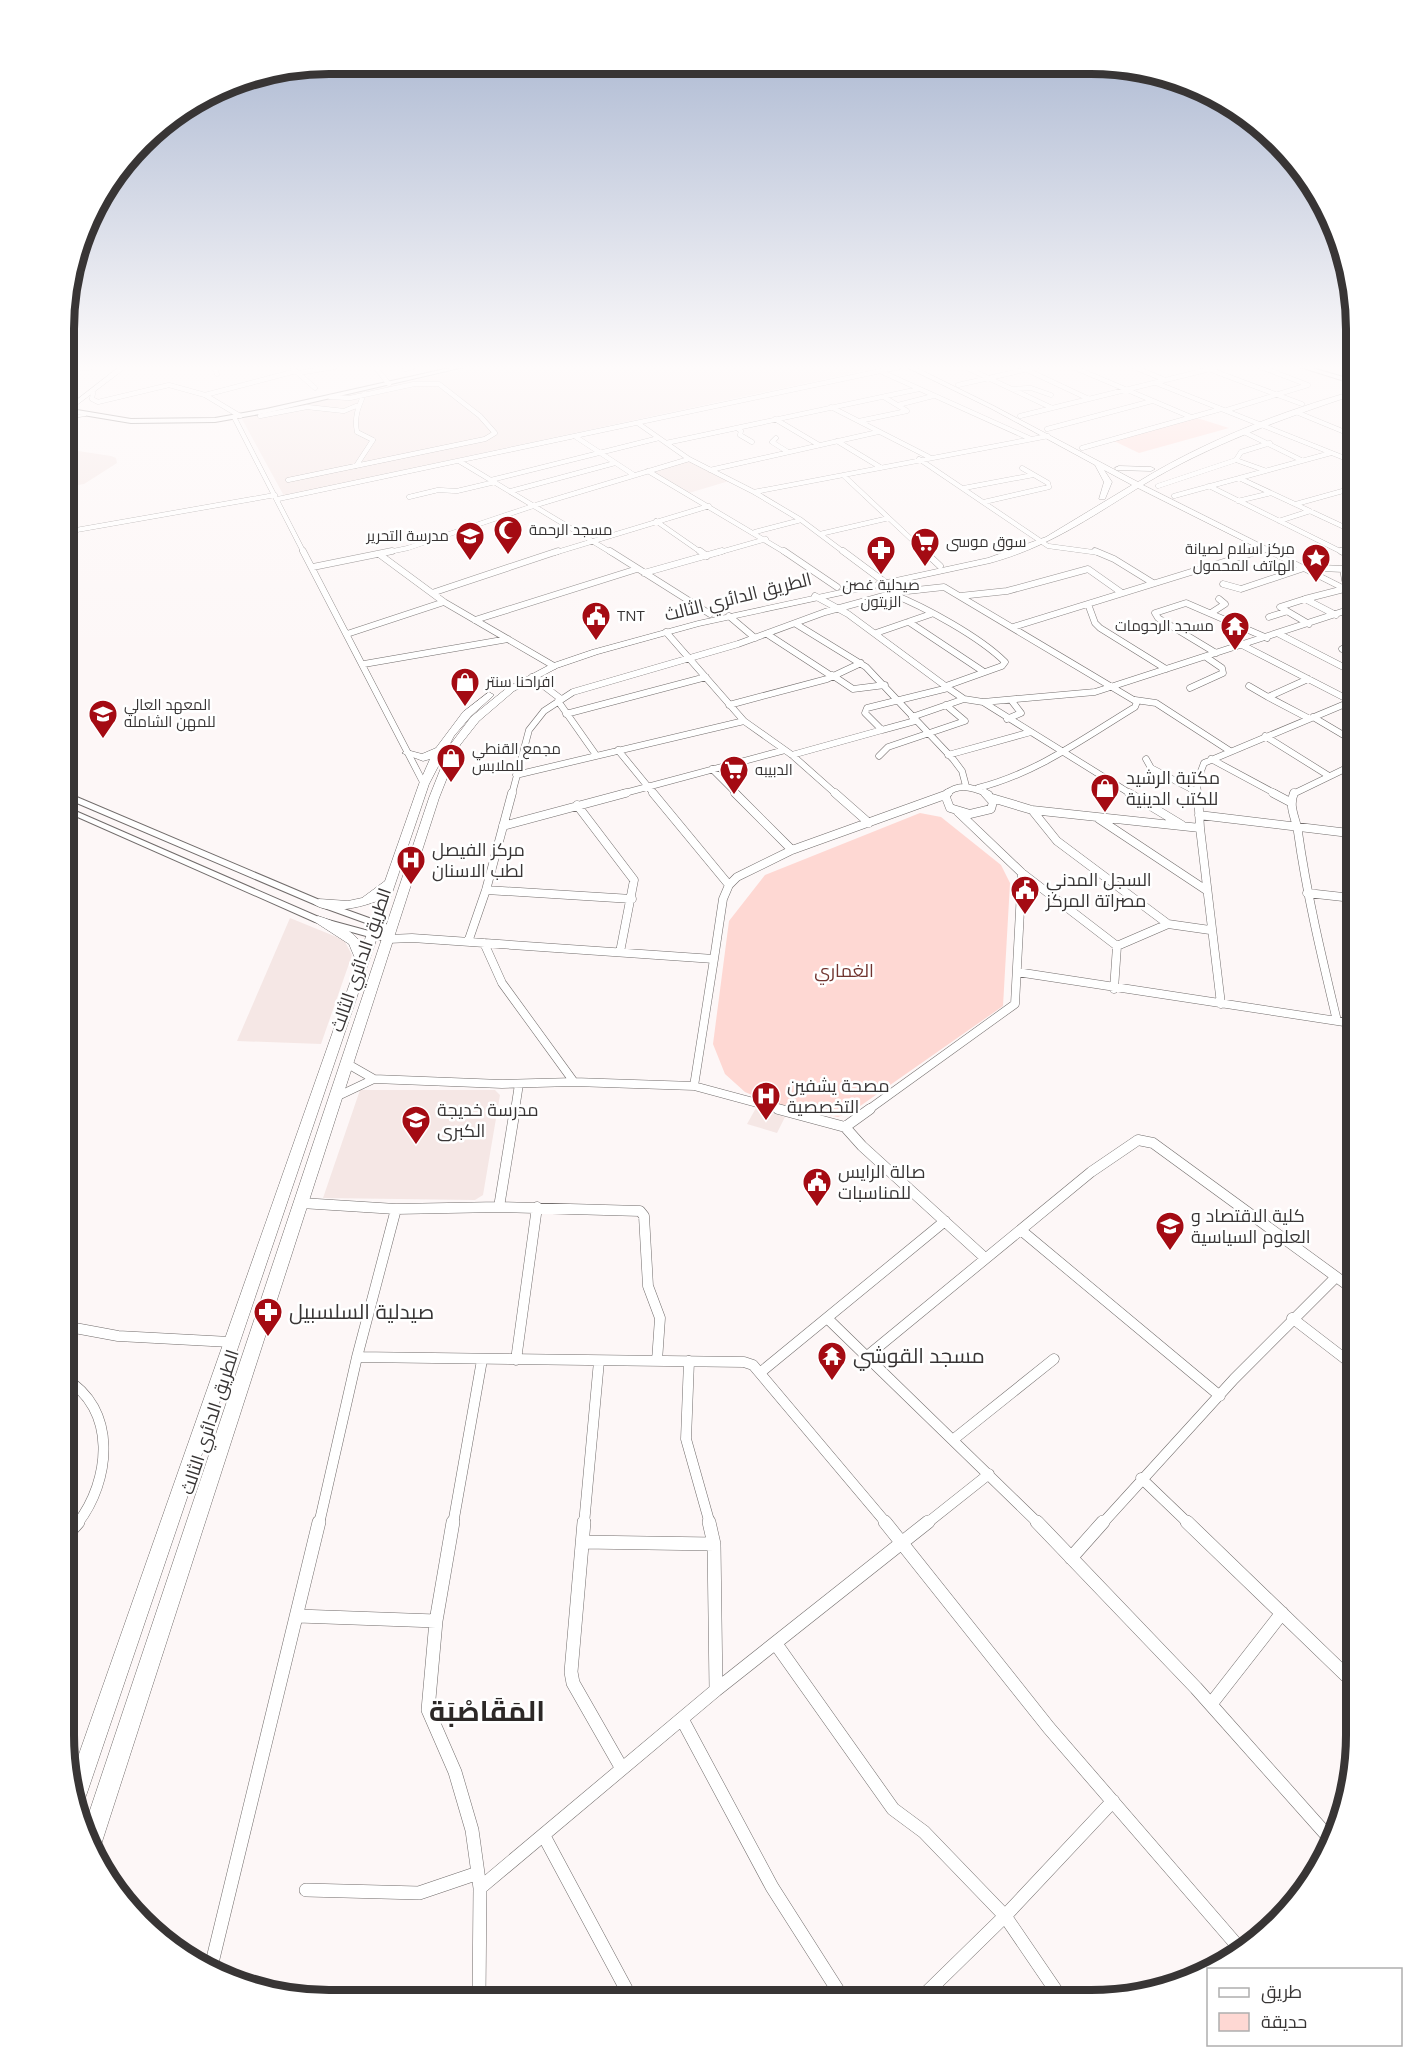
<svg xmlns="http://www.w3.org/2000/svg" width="1420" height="2064" font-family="'Open Sans',Cairo,sans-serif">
<rect width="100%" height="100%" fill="#fdf7f7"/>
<path fill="#f5e7e5" d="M474,367H880L284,496L242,419Z
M65,449L111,456L116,458L117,463L84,484L65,487Z
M689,460L729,481L689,493L652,472Z
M290,918L344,940L352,955L321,1044L237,1041Z
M360,1090H495L500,1095L483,1195L475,1200L323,1198Z
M756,1108L785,1117L777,1133L747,1124Z"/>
<path fill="#fed8d3" d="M1197,418L1229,428L1139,453L1114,441Z
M920,813L941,817L1001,865L1010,883L1003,1006L853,1111L838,1117L778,1106L745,1092L725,1074L713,1044L729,921L765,875Z"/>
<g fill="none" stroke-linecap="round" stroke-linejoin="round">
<g stroke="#726d6c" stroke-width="5">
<path id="minor-far4" d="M214,367L217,374
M375,367L389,384
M965,367L1052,408
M1073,367L1191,417
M1134,367L1165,380
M293,369L298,373L335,367
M405,369L413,367
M1025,369L1089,399
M65,370L94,367
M1211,370L1302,404
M882,372L1031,439
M298,373L315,388
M1156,383L1357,463
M958,385L1037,367
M1012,389L1031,388L1051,395
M93,393L92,399L98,402L169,385L205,395
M898,405L933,396
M831,407L929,457
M1227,410L1308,385L1261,367
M1296,412L1357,437
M240,416L205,395L296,371
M260,416L307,407L344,411L356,406
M1020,416L1218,367
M234,417L304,553
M775,419L819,445
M859,421L907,411L884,397
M639,424L689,459L754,492L801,520L845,553
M737,428L741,431L740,435L752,442
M1047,429L1152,401
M1244,432L1301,460
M576,437L634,475
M776,438L772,442L788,452
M837,441L880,467
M666,443L919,389
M1082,448L1221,409
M919,459L1048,546L1100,553
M1236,460L1264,470
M459,461L612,553
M356,466L373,440L357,432C354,417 358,408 364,394
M710,470L878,432
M648,471L786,553
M843,475L926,553
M1239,478L1357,533
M288,480L485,439L495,433L480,416L439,384H414L350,398L330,397
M491,480L659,438
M1158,486L1236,460L1241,452L1270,443
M1209,486L1344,553
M964,488L1033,475
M511,491L615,463
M754,492L1048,436
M1174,496L1331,453
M409,497L438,490L457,491L495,482
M278,499L899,367
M1238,501L1271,493
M984,502L1049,487L1048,483L1022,468
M1296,504L1357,487
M656,521L702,553
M1279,521L1310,511
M65,532L275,495
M755,532L801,520
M820,534L889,518
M384,553L408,548L536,505L689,459
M554,553L709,506
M717,553L766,539
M1254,553L1266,549"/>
</g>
<g stroke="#726d6c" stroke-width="7">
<path id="minor-far3" d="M303,551L424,784
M610,551L710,614
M700,551L707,556
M784,551L837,587
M843,551L898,592L944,587L1137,702L1135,707C1084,738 1037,773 978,788
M924,551L940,566
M1095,551L1114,559L1153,583
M1341,551L1357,559
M379,554L444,602L554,666
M313,567L392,551
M1321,568L1343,569L1357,564
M1343,569L1345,580
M644,573L722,551
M1223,584L1241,589L1304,568
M432,593L558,551
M892,594C925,607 980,637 1005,662L1002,666L946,686
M960,596L1007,591L1088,569L1122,593
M1305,599L1280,607L1309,624
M1088,604L1095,623L1100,628L1166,669
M1211,613L1225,604L1219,599
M1336,615L1305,599L1344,589
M729,616L755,638
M1269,617L1285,612
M475,620L637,569
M909,622L984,672
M796,624L866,667L953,759L962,771L966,786
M1013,627L1259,551
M666,632L744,721L792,755L836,794
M876,633L931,614
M347,634L444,602
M767,634L830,675
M1279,634L1357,674
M1242,645L1351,701
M1342,649L1357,643
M1216,653L1158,618L1155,613L1186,603L1267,638
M364,664L508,639
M832,675L853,689L885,685
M532,677L561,699
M1308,679L1268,697L1308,718
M1249,686L1268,697
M948,688L964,699L983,702L1095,692L1357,607
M1190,688L1223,673L1222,668L1206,657
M1135,700L1156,703L1230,751
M558,701L596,755
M983,702L1131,794
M729,705L827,679L861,663
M566,714L706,677
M912,717L964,699
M1313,717L1357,743
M1007,719L1021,713L1011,700
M882,730L915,721
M1265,736L1329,776
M618,750L654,794
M792,755L882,730L865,713L867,708L948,688L848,614L815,596
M948,755L1031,732
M879,756L888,747L965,721L946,705
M1146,759L1151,768L1197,792
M1211,759L1276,794
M712,769L737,794
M516,775L744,721
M512,794L529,730L544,711L573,692L738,644L825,612L898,592
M621,794L785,750
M946,794C960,782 973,788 989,794
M1198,794L1197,782L1204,763L1357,699
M1293,794L1357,763"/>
</g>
<g stroke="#726d6c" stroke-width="9">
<path id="minor-far2" d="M653,793L729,885
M735,793L792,850
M835,793L869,823
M948,793L945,795L950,808L970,814L991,809L993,802L985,793
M1129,793L1182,825
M1273,793L1290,802
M1294,793C1288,807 1296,818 1298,832C1307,896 1322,958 1337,1021
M992,798L1032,810L1200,828L1198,793
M577,805L634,880L620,952
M1032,810L1057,841L1168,924L1210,930
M958,812L1022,873L1117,946L1114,989
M1199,815L1357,834
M1099,819L1206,890
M503,826L626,793
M1200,828L1221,1004
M486,890L632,899
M1307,893L1343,897
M388,939L412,938L714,959L723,899L729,885L737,877L792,850L945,795
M468,942L486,890L512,793
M484,943L502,983L574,1082
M1117,946L1168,924
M1017,972L1357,1024
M346,1063L374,1079
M64,1070L69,1066
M694,1086L714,959
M336,1097L374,1079L502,1084L574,1082L694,1086L783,1110
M515,1110L519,1084
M868,1110L1015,1004L1022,873"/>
</g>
<g stroke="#726d6c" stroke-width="11">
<path id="minor-far1" d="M778,1109L845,1127L862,1146L985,1258
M845,1127L870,1109
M301,1203L396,1209
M499,1207L515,1109
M1022,1231L1220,1396
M1292,1318L1357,1368
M828,1319L1039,1524
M64,1326L118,1336L230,1342
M357,1357L744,1362L753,1365L887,1524
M866,1357L1091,1172L1138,1140L1153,1143L1357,1292
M516,1360L537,1207
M689,1361L686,1439L710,1524
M761,1372L945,1221
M64,1378C118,1408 111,1481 77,1524
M954,1439L1054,1359
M1141,1478L1189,1524
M319,1524L357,1357L396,1209L499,1207L640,1211L644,1216L648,1286L660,1318L657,1361
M453,1524L482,1360
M584,1524L599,1361
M926,1524L989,1474
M1102,1524L1234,1379L1336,1277"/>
</g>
<g stroke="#726d6c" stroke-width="14">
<path id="minor" d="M453,1522L436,1621L428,1710L455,1772L472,1830L480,1888
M584,1522L571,1672L573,1683L621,1767
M709,1522L714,1544L716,1690
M885,1522L1049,1728L1242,1951
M1037,1522L1196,1688L1333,1842
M1187,1522L1356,1685
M63,1539L78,1522
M582,1542L714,1544
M1071,1558L1103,1522
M298,1616L436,1621
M776,1644L893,1809L924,1832L1005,1916L1063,2001
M1211,1704L1282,1613
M682,1719L772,1887L844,2000
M544,1836L632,2000
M306,1890L419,1893L478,1873
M210,1971L319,1522
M479,1999L480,1888L716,1690L928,1522
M918,2001L1005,1916L1113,1801"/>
</g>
<g stroke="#726d6c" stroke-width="2">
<path id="tertiary" d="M454,367H464L266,413L215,422L131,423L65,412V408L131,419L215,418L266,409Z
M1300,367H1309L1357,381V385Z
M65,792L322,901L394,927L396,929L391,932L388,931L316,905L65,798Z
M64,806L321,918L391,937L393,939L388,942L315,922L64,811Z"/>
</g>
<g stroke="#726d6c" stroke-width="1">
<path id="primary" d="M119,367H127L65,414V409Z
M906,367H915L994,406L1138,482C1204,441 1282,411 1357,390V394C1284,418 1209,445 1143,485L1357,592V598L1138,488C1088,519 1048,547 990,563L699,626L598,654L557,668L514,691L479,721L460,745L439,798L100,1848L97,1856L94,1857L90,1853L84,1828L429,798L450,745L471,717L508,687L551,664L592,650L698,621L988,558L1046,537L1132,485L1104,470L1112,482L1105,499H1099L1104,482L1095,465L990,408Z
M1343,377L1357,378V382L1341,380Z
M86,414V416L65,419V415Z
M1119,466L1151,467L1155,469L1151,471L1116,470L1115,468Z
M489,692L494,695L471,716L454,736L429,784L87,1793L84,1801L79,1803L72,1774L357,963L349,944L312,920L318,916C335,921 352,930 363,945L379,900C364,907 326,916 313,903L319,899L348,901L362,898L385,881L419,784L430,759L423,761L402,753L407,750L422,754L436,748L463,712Z"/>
</g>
<use href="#minor-far4" stroke="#fff" stroke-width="4.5"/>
<use href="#minor-far3" stroke="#fff" stroke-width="6"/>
<use href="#minor-far2" stroke="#fff" stroke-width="8"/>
<use href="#minor-far1" stroke="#fff" stroke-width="10"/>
<use href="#minor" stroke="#fff" stroke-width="13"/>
<use href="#tertiary" fill="#fff" fill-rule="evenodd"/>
<use href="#primary" fill="#fff" fill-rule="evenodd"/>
</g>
<linearGradient id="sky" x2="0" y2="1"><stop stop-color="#a4b2ce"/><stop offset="0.56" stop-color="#fefbfb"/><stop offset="1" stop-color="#fefbfb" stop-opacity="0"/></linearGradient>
<rect width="1420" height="656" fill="url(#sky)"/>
<defs>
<g id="mosque-pin" transform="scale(1.5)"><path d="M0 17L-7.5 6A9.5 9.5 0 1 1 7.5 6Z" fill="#a40b13" stroke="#fff"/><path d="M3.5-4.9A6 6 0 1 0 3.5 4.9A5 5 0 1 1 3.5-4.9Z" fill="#fff"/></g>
<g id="school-pin" transform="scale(1.5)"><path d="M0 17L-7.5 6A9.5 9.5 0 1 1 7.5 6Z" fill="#a40b13" stroke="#fff"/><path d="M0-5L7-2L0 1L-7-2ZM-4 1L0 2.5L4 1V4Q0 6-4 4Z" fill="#fff"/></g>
<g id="supermarket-pin" transform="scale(1.5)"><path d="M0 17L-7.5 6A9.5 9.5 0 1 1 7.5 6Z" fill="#a40b13" stroke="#fff"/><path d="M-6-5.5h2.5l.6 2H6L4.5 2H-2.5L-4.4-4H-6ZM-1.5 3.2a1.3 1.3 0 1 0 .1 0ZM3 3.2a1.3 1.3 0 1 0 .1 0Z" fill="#fff"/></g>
<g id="pharmacy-pin" transform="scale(1.5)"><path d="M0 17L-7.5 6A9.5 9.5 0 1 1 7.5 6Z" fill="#a40b13" stroke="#fff"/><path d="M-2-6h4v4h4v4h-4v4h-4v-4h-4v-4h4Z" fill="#fff"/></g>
<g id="sight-pin" transform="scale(1.5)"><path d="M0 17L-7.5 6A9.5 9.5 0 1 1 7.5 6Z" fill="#a40b13" stroke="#fff"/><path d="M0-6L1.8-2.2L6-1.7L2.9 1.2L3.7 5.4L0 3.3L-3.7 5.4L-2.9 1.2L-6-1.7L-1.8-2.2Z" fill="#fff"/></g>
<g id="civic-pin" transform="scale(1.5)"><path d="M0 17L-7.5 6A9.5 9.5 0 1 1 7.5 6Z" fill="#a40b13" stroke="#fff"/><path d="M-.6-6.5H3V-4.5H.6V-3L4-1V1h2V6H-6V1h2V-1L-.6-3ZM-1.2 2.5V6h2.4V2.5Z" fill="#fff"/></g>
<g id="temple-pin" transform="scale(1.5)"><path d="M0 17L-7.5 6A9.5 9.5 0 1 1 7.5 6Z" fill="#a40b13" stroke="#fff"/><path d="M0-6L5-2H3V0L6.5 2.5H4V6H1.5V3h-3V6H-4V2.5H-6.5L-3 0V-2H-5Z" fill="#fff"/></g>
<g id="shop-pin" transform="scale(1.5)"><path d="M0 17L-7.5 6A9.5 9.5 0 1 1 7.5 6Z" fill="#a40b13" stroke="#fff"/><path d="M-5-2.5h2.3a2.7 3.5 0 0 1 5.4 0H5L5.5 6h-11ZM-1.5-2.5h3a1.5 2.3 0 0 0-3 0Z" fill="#fff"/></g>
<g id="university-pin" transform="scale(1.5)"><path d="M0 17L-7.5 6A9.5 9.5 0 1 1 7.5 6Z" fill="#a40b13" stroke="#fff"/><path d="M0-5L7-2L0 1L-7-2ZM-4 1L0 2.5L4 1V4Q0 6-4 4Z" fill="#fff"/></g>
<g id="hospital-pin" transform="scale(1.5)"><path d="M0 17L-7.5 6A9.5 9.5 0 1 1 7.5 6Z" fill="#a40b13" stroke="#fff"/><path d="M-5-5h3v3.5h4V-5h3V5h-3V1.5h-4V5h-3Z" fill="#fff"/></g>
</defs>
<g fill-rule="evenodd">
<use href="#mosque-pin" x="508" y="530"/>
<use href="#school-pin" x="470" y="536"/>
<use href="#supermarket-pin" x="925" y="542"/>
<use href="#pharmacy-pin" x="881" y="550"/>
<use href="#sight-pin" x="1316" y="558"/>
<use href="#civic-pin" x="596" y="616"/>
<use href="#temple-pin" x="1235" y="626"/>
<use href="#shop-pin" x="465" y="682"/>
<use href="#university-pin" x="103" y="714"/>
<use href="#shop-pin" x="451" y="758"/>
<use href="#supermarket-pin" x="734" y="770"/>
<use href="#shop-pin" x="1105" y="788"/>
<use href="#hospital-pin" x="411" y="860"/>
<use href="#civic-pin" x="1025" y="890"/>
<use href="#hospital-pin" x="766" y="1096"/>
<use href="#school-pin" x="416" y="1120"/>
<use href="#civic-pin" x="817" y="1182"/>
<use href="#university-pin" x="1170" y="1226"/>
<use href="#pharmacy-pin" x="268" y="1312"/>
<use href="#temple-pin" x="832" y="1356"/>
</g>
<g text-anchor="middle" stroke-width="5" stroke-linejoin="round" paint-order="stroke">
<g font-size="15" fill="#383535" stroke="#fff" text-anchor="start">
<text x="529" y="535">مسجد الرحمة</text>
<text x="449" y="541" text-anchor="end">مدرسة التحرير</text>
<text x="946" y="547">سوق موسى</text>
<text x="1295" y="554" text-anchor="end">مركز اسلام لصيانة<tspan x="1295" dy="17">الهاتف المحمول</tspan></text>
<text x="881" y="590" text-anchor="middle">صيدلية غصن<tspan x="881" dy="17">الزيتون</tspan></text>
<text x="617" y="621">TNT</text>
<text x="1214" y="631" text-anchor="end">مسجد الرحومات</text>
<text x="486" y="687">افراحنا سنتر</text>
<text x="124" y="710">المعهد العالي<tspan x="124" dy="17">للمهن الشامله</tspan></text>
<text x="472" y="754">مجمع القنطي<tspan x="472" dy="17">للملابس</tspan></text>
<text x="755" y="775">الدبيبه</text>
</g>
<g font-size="18" fill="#383535" stroke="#fff">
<text transform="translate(738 597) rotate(-14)" y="6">الطريق الدائري الثالث</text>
<text transform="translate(361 960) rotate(-71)" y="6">الطريق الدائري الثالث</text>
<text transform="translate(210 1422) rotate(-72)" y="6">الطريق الدائري الثالث</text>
</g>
<g font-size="18" fill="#383535" stroke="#fff" text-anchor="start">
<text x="1126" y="784">مكتبة الرشيد<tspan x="1126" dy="21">للكتب الدينية</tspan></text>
<text x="432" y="856">مركز الفيصل<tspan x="432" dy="21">لطب الاسنان</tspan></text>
<text x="1046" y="886">السجل المدني<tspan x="1046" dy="21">مصراتة المركز</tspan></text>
<text x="787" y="1092">مصحة يشفين<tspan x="787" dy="21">التخصصية</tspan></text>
<text x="437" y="1116">مدرسة خديجة<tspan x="437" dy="21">الكبرى</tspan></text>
<text x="838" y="1178">صالة الرايس<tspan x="838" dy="21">للمناسبات</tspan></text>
<text x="1191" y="1222">كلية الاقتصاد و<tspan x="1191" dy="21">العلوم السياسية</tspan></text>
</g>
<g font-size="18" fill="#70332e" stroke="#fff">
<text x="844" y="977">الغماري</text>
</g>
<g font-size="21" fill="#383535" stroke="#fff" text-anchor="start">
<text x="289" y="1319">صيدلية السلسبيل</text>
<text x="853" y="1363">مسجد القوشي</text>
</g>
<g font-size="28" font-weight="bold" fill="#2c2827" stroke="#fff">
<text x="487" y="1721">المَقَاصْبَة</text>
</g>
</g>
<path d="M0 0H1420V2064H0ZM329 74H1091A255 255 0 0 1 1346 329V1735A255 255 0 0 1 1091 1990H329A255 255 0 0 1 74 1735V329A255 255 0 0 1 329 74Z" fill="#fff" fill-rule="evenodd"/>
<path fill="none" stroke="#383535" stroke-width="8" d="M329 74H1091A255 255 0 0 1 1346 329V1735A255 255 0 0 1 1091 1990H329A255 255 0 0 1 74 1735V329A255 255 0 0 1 329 74Z"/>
<rect x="1207" y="1968" width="195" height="78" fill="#ffffff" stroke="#afaeae" stroke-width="1.5"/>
<rect x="1219" y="1988" width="30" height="9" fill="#ffffff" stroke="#afaeae" stroke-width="1.5"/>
<text x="1261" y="1998" font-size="18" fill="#383535">طريق</text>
<rect x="1219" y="2013" width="30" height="18" fill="#fed8d3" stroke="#afaeae" stroke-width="1.5"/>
<text x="1261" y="2028" font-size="18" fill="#383535">حديقة</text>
</svg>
